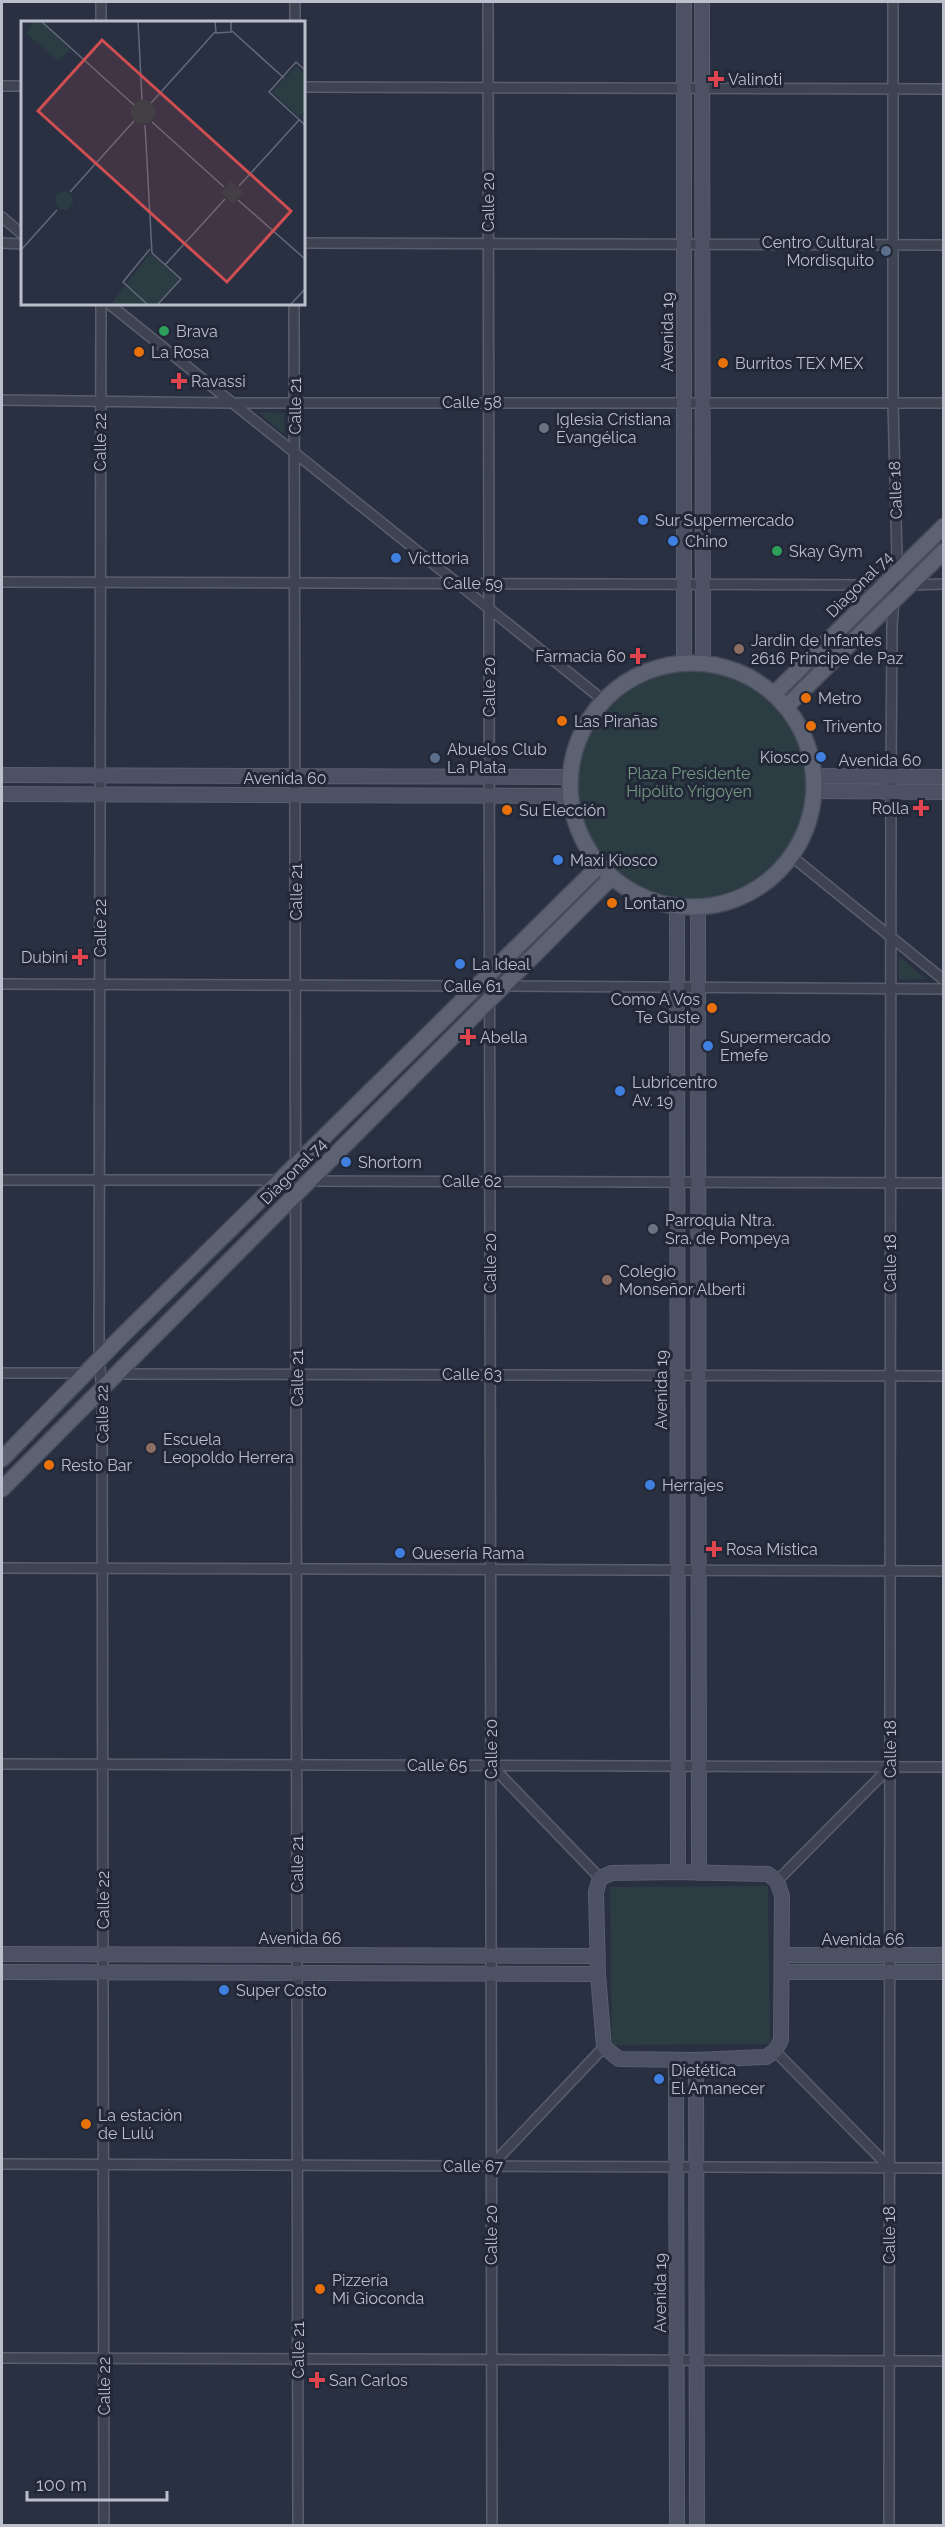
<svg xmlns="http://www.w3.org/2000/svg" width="945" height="2527" font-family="Raleway,sans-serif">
<rect width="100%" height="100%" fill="#293042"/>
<path fill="#2b3d43" d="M259,412L284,413V434L258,412Z
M574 783a116 116 0 1 1 232 0a116 116 0 1 1-232 0Z
M899,956L926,979L899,980Z
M768,1886L770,2044L612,2045L610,1887Z
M799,1959L943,1960L944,1969H799L794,1964Z"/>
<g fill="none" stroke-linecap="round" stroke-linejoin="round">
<g stroke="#595e6c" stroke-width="12">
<path id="minor" d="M488,2L492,2526
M101,22V2
M295,22V2
M2,86H22
M303,87L944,89
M2,217L22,234
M2,243L22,244
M303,243L944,245
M101,303L99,1347L102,1401L104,2526
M108,303L603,700
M294,303L298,2526
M2,400L232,403H944
M2,582L884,585
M910,585L944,584
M790,855L944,980
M2,984L479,986
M502,986L944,989
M2,1180H281
M310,1181L944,1183
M2,1373H86
M115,1374L944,1376
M2,1568L944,1571
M2,1764L944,1767
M491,1765L600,1878
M777,1881L890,1767
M775,2051L889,2167
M2,2164L944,2168
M491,2166L604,2047
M2,2358L944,2361
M889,2526L891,776L892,626L897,557L893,403V2"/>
</g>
<g stroke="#595e6c" stroke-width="16">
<path id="secondary" d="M684,2V662
M702,2L703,660
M2,775L569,777
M816,776L944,777
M816,791L944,792
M2,794L569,796
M677,908L678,1872
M698,909L699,1873
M678,1872L768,1874L777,1881L782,1896L781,2040L775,2051L766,2057L696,2060L619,2059L604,2047L598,1974L596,1892L600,1878L612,1873Z
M2,1954L598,1956
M783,1955H944
M2,1972L598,1974
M783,1972H944
M676,2060L677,2526
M696,2060L697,2526"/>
</g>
<g stroke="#474c5b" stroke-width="18">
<path id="primary" d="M570 785a122 122 0 1 1 244 0a122 122 0 1 1-244 0Z
M775,693L944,526
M787,706L944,551
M2,1459L120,1338L599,866
M2,1489L611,878"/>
</g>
<use href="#minor" stroke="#3e4352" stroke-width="9"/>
<use href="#secondary" stroke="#4c5164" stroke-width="14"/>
<use href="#primary" stroke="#5c6271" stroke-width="15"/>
</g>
<g fill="#e0444e" stroke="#222837" stroke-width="2">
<path d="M713 70h6v6h6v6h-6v6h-6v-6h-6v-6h6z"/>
<path d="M176 372h6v6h6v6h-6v6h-6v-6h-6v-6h6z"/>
<path d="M635 647h6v6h6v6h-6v6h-6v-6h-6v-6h6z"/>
<path d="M918 799h6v6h6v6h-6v6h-6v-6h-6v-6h6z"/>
<path d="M77 948h6v6h6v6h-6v6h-6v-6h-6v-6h6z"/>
<path d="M465 1028h6v6h6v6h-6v6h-6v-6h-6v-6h6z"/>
<path d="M711 1540h6v6h6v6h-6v6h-6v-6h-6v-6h6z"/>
<path d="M314 2371h6v6h6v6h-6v6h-6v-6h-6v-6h6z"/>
</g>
<g fill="#5c6f8a" stroke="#222837" stroke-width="2">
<circle cx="886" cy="251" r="6"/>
<circle cx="435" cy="758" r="6"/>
</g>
<g fill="#2e9e5b" stroke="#222837" stroke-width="2">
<circle cx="164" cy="331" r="6"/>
<circle cx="777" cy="551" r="6"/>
</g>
<g fill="#e8710a" stroke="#222837" stroke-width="2">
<circle cx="139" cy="352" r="6"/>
<circle cx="723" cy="363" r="6"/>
<circle cx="806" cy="698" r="6"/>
<circle cx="562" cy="721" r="6"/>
<circle cx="811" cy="726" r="6"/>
<circle cx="507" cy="810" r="6"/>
<circle cx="612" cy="903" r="6"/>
<circle cx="712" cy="1008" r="6"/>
<circle cx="49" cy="1465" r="6"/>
<circle cx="86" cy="2124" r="6"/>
<circle cx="320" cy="2289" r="6"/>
</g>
<g fill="#6b7280" stroke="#222837" stroke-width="2">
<circle cx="544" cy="428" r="6"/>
<circle cx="653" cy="1229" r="6"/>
</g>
<g fill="#3f7fe0" stroke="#222837" stroke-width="2">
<circle cx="643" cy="520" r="6"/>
<circle cx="673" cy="541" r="6"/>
<circle cx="396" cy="558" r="6"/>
<circle cx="821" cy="757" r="6"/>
<circle cx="558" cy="860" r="6"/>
<circle cx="460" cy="964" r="6"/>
<circle cx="708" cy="1046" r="6"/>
<circle cx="620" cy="1091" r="6"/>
<circle cx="346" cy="1162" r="6"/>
<circle cx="650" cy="1485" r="6"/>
<circle cx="400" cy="1553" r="6"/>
<circle cx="224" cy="1990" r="6"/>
<circle cx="659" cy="2079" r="6"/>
</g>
<g fill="#8d6e63" stroke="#222837" stroke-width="2">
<circle cx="739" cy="649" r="6"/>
<circle cx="607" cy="1280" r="6"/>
<circle cx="151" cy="1448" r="6"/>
</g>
<g text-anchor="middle" stroke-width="6" stroke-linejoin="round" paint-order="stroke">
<g font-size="16" fill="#bbbfcb" stroke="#222837" text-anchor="start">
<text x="728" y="85">Valinoti</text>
<text x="874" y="248" text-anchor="end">Centro Cultural<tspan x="874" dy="18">Mordisquito</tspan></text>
<text x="176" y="337">Brava</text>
<text x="151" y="358">La Rosa</text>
<text x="735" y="369">Burritos TEX MEX</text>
<text x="191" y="387">Ravassi</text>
<text x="556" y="425">Iglesia Cristiana<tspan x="556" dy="18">Evangélica</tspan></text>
<text x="655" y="526">Sur Supermercado</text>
<text x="685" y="547">Chino</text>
<text x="789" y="557">Skay Gym</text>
<text x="408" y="564">Victtoria</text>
<text x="751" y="646">Jardin de Infantes<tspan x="751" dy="18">2616 Principe de Paz</tspan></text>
<text x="626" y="662" text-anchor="end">Farmacia 60</text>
<text x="818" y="704">Metro</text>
<text x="574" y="727">Las Pirañas</text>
<text x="823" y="732">Trivento</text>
<text x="447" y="755">Abuelos Club<tspan x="447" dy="18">La Plata</tspan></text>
<text x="809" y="763" text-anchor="end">Kiosco</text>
<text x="909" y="814" text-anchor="end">Rolla</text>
<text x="519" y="816">Su Elección</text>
<text x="570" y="866">Maxi Kiosco</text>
<text x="624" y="909">Lontano</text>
<text x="68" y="963" text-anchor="end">Dubini</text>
<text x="472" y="970">La Ideal</text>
<text x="700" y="1005" text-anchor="end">Como A Vos<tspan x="700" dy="18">Te Guste</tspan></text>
<text x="480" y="1043">Abella</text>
<text x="720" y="1043">Supermercado<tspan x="720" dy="18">Emefe</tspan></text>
<text x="632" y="1088">Lubricentro<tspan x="632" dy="18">Av. 19</tspan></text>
<text x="358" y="1168">Shortorn</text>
<text x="665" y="1226">Parroquia Ntra.<tspan x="665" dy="18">Sra. de Pompeya</tspan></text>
<text x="619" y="1277">Colegio<tspan x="619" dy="18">Monseñor Alberti</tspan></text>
<text x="163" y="1445">Escuela<tspan x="163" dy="18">Leopoldo Herrera</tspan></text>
<text x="61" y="1471">Resto Bar</text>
<text x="662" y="1491">Herrajes</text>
<text x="726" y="1555">Rosa Mística</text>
<text x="412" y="1559">Quesería Rama</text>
<text x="236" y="1996">Super Costo</text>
<text x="671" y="2076">Dietética<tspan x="671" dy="18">El Amanecer</tspan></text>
<text x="98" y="2121">La estación<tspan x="98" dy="18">de Lulú</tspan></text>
<text x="332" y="2286">Pizzería<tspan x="332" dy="18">Mi Gioconda</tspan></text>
<text x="329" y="2386">San Carlos</text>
</g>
<g font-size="16" fill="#bbbfcb" stroke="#222837">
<text transform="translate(488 202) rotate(-90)" y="6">Calle 20</text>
<text transform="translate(667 332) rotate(-90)" y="6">Avenida 19</text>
<text x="472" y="408">Calle 58</text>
<text transform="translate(295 406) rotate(-90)" y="6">Calle 21</text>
<text transform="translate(100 442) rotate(-90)" y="6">Calle 22</text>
<text transform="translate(895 490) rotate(-92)" y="6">Calle 18</text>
<text x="473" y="589">Calle 59</text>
<text transform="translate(859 584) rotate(-45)" y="6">Diagonal 74</text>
<text transform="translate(489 687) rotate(-90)" y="6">Calle 20</text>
<text x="880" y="766">Avenida 60</text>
<text x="285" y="784">Avenida 60</text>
<text transform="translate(296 892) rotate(-90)" y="6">Calle 21</text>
<text transform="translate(100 928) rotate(-90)" y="6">Calle 22</text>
<text x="473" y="992">Calle 61</text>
<text transform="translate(293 1171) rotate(-45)" y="6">Diagonal 74</text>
<text x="472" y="1187">Calle 62</text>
<text transform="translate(490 1263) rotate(-90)" y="6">Calle 20</text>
<text transform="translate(890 1263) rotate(-90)" y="6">Calle 18</text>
<text x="472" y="1380">Calle 63</text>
<text transform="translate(297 1378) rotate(-90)" y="6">Calle 21</text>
<text transform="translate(661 1390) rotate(-90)" y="6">Avenida 19</text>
<text transform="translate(102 1414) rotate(-91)" y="6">Calle 22</text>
<text transform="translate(491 1749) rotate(-90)" y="6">Calle 20</text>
<text transform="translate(890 1749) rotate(-90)" y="6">Calle 18</text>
<text x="437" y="1771">Calle 65</text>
<text transform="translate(297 1864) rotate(-90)" y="6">Calle 21</text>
<text transform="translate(103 1900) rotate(-90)" y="6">Calle 22</text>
<text x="300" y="1944">Avenida 66</text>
<text x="863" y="1945">Avenida 66</text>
<text x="473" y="2172">Calle 67</text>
<text transform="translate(491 2235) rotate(-90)" y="6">Calle 20</text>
<text transform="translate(889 2235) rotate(-90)" y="6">Calle 18</text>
<text transform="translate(660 2293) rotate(-90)" y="6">Avenida 19</text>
<text transform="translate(298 2350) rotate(-90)" y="6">Calle 21</text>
<text transform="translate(104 2386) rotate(-90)" y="6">Calle 22</text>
</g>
<g font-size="16" fill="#749a82" stroke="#222837">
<text x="689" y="779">Plaza Presidente<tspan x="689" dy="18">Hipólito Yrigoyen</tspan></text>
</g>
</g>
<g transform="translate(21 21)">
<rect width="284" height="284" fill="#293042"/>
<path d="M14,0H20L49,28L37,40L5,12ZM275,45L283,53V90L278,96L251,71ZM110 91a12 12 0 1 1 24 0a12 12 0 1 1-24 0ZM210,160L222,171L212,183L200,172ZM34 180a9 9 0 1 1 18 0a9 9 0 1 1-18 0ZM129,232L159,258L136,283H90Z" fill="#2b3d43"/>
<path fill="none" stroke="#636979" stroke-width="1.5" d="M20,0L113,84M117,0L121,79M194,0L195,12L210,11V0M211,10L263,57M284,49L275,41L248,71L284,104M130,82L194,11M131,101L203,166M124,104L131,232L160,258L137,283M218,165L279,98M49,171L113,100M217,179L284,238M0,229L36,189M144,244L204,178M126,283L102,261L129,228M270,283L284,268"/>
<path fill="#cf4e51" fill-opacity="0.15" stroke="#cf4e51" stroke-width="3" d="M81,19L270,190L206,261L17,90Z"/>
<rect width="284" height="284" fill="none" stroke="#bbbfcb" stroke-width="3"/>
</g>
<rect width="945" height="2527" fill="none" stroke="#bbbfcb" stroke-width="6"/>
<path d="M27 2491v9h140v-9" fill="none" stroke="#bbbfcb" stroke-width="3"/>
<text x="36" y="2491" font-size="18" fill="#bbbfcb" stroke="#222837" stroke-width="4.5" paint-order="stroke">100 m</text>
</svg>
